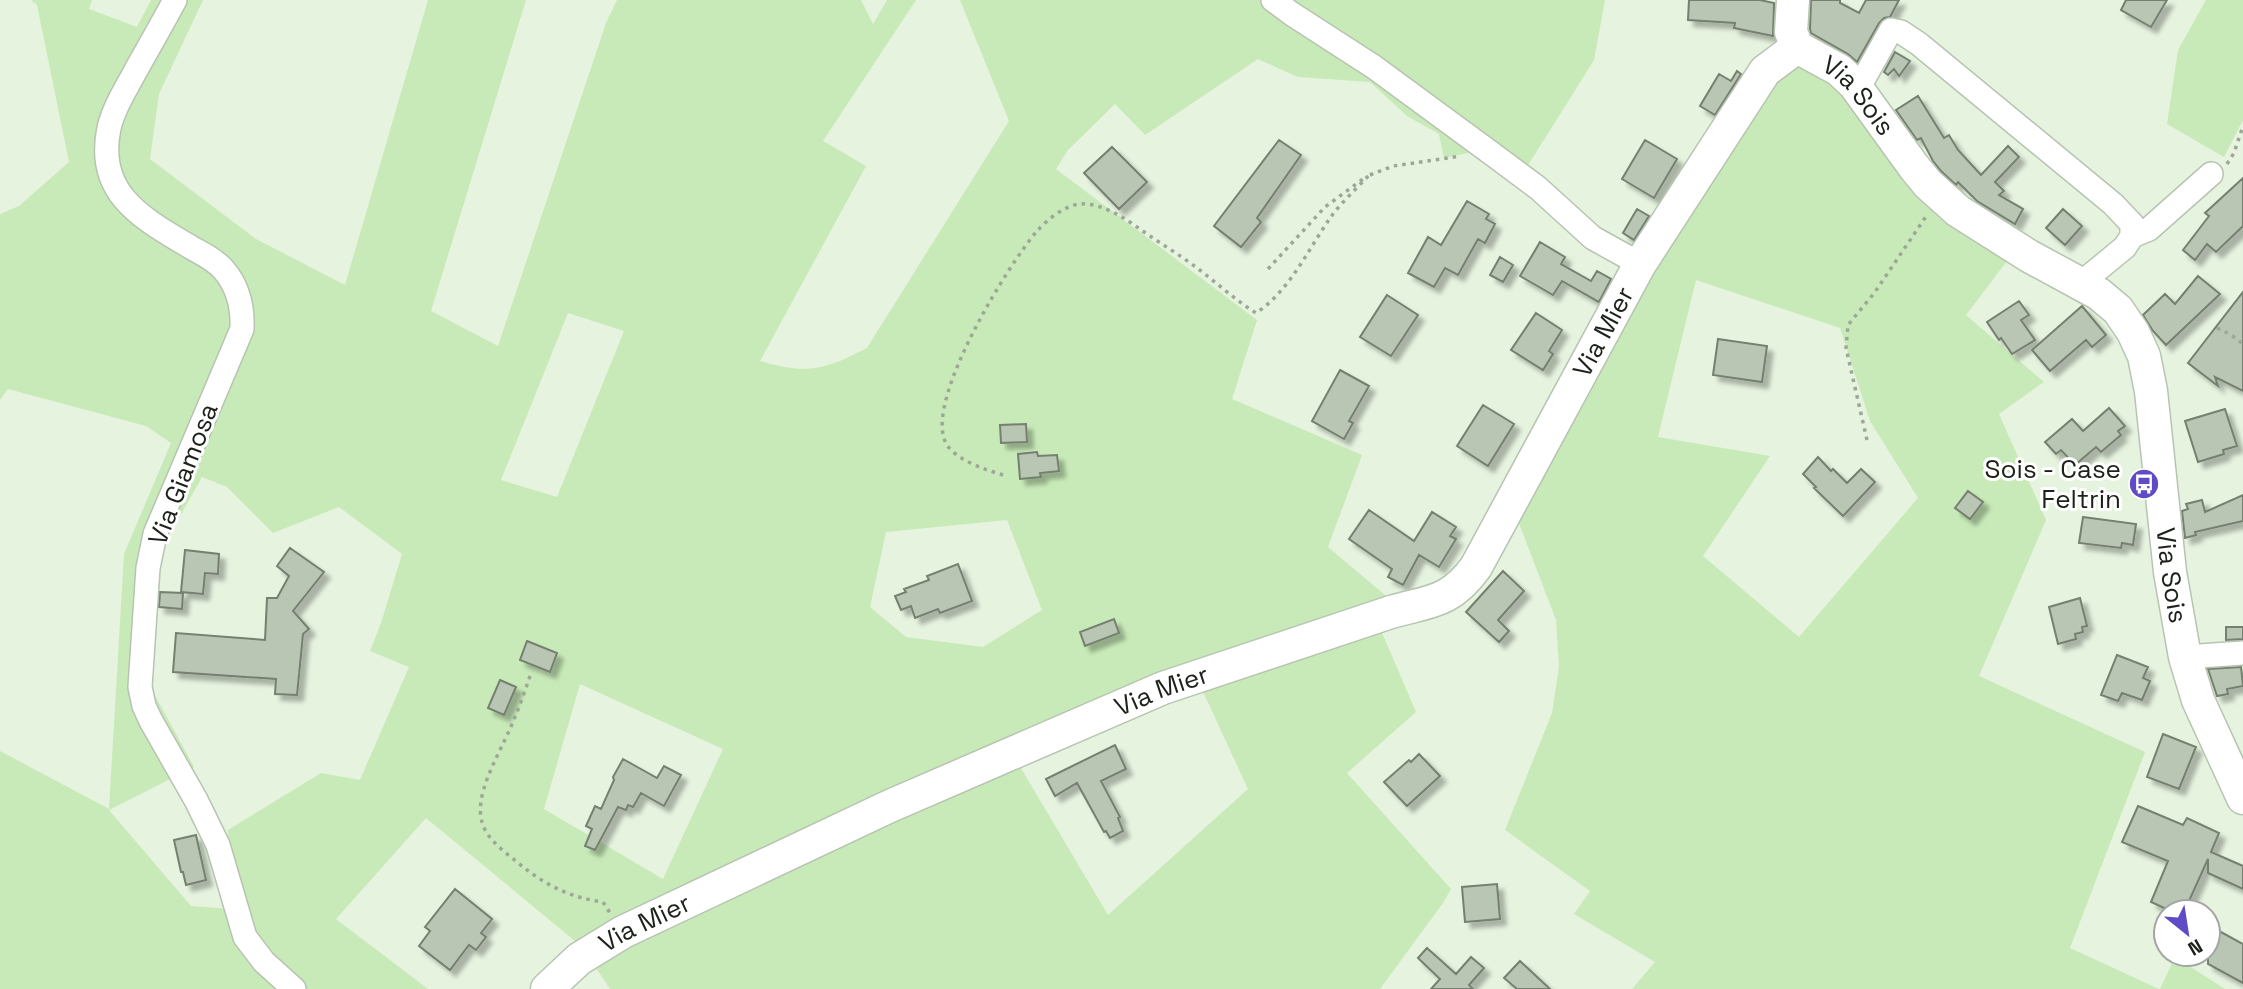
<svg xmlns="http://www.w3.org/2000/svg" width="2243" height="989" font-family="'Space Grotesk',sans-serif">
<defs>
<filter id="shadow"><feDropShadow dx="6" dy="6" stdDeviation="2" flood-color="#0004"/></filter>
</defs>
<rect width="100%" height="100%" fill="#e6f3df"/>
<path fill="#c8eab8" fill-rule="evenodd" d="M31,0H92L89,9L137,27L151,0H203L159,94L150,159L256,239L345,285L428,0H526L431,311L498,346L606,23L617,0H861L873,24L887,0H916L823,141L866,166L760,361C807,375 824,370 867,348L1009,121L960,0H1605L1594,60L1523,173L1492,148L1444,158L1439,134L1407,116L1370,82L1298,77L1258,59L1145,135L1115,104L1068,150L1056,169L1257,320L1232,399L1362,455L1328,547L1398,606L1374,614L1416,712L1347,773L1451,889L1443,903L1380,989H610L581,946L426,818L336,919L428,989H0V751L109,809L124,554L171,443L146,426L8,389L0,400V214L19,206L69,162L37,5ZM568,313L624,331L557,497L501,480ZM202,477L227,487L273,533L339,507L402,554L381,623L370,651L409,667L360,780L321,773L228,830L231,909L191,906L109,810L194,767L151,688L160,552ZM1007,520L1042,610L983,647L906,637L870,607L886,532ZM1199,683L1248,789L1108,915L1015,758ZM580,684L723,749L663,879L544,809Z
M2206,0H2243V120L2224,157L2167,124L2178,50Z
M1801,46L1930,181L2020,244L1966,315L2044,382L1999,414L2046,520L1979,676L2145,752L2070,948L2159,989H1632L1655,962L1574,914L1590,891L1505,830L1552,713L1559,667L1556,620L1509,497L1638,259ZM1696,280L1840,328L1870,421L1918,498L1799,637L1703,556L1770,456L1658,437Z
M2175,957L2225,989H2160Z"/>
<path fill="#b9c6b3" stroke="#74806f" stroke-width="2" filter="url(#shadow)" d="M1689,0H1760L1774,3L1773,36L1734,28L1735,23L1688,20Z
M1811,0H1840V3L1859,13L1866,0H1899L1890,17L1884,18L1879,23L1857,62L1848,54L1811,33L1810,29Z
M2126,0H2167L2151,27L2121,10Z
M1895,52L1910,61L1899,76L1894,69L1888,75L1884,72Z
M1737,71L1741,74L1715,115L1700,106L1719,74L1731,81Z
M1918,96L1944,138L1949,135L1958,150L1981,175L2008,146L2019,157L1995,182L2004,191L1999,195L2023,209L2015,224L1977,201L1958,182L1956,185L1941,171L1933,161L1921,138L1917,140L1896,110Z
M1279,140L1301,155L1257,218L1261,222L1241,247L1214,226Z
M1645,140L1677,159L1654,198L1622,179Z
M1112,147L1147,182L1119,209L1084,173Z
M2243,178V226L2216,252L2207,244L2195,260L2183,250L2209,216L2205,213Z
M1467,201L1489,214L1486,219L1495,224L1485,243L1478,239L1458,275L1445,268L1434,287L1408,273L1428,237L1441,245Z
M1637,209L1649,216L1634,240L1623,233Z
M2063,209L2082,226L2065,245L2046,228Z
M1540,242L1565,257L1561,264L1591,281L1597,271L1611,279L1599,302L1562,281L1553,295L1520,276Z
M1500,257L1513,265L1503,282L1490,275Z
M2198,276L2220,294L2166,345L2153,331L2143,315L2165,294L2175,304Z
M2243,292V391L2215,377L2218,386L2188,363Z
M1387,295L1418,315L1391,356L1360,337Z
M2019,301L2029,315L2021,320L2035,340L2012,354L2001,338L1999,340L1987,322Z
M2082,306L2106,335L2092,347L2086,340L2050,371L2032,350Z
M1536,313L1562,330L1549,351L1553,354L1543,370L1511,350Z
M1718,339L1767,346L1762,382L1713,375Z
M1340,370L1369,386L1349,421L1353,423L1344,439L1312,421Z
M1483,405L1514,424L1488,466L1457,446Z
M2109,408L2125,426L2118,431L2121,435L2101,452L2096,447L2075,465L2061,450L2056,454L2045,442L2072,419L2083,431Z
M2225,409L2237,446L2223,450L2224,454L2198,462L2185,421Z
M1026,424L1027,442L1001,443L1000,425Z
M1037,452L1038,456L1057,455L1059,471L1040,473L1041,477L1020,479L1018,454Z
M1818,457L1831,471L1833,469L1847,483L1861,469L1875,482L1843,516L1814,488L1816,487L1803,474Z
M1968,491L1983,502L1970,519L1955,508Z
M2243,495V521L2195,532L2196,535L2185,538L2182,511L2188,509L2186,504L2202,500L2205,512Z
M1369,510L1414,541L1432,512L1456,527L1450,536L1456,539L1439,567L1419,555L1403,585L1388,577L1392,569L1349,539Z
M2083,517L2136,524L2133,545L2122,543L2121,548L2079,543Z
M290,548L324,572L293,611L309,629L303,634L297,695L275,694L276,679L173,672L176,633L265,640L267,598H277L289,576L277,566Z
M185,550L219,554L218,574L205,573L203,594L181,592Z
M958,564L972,601L940,613L938,609L915,618L911,606L901,610L895,596L906,592L904,589L929,580L927,576Z
M1503,571L1524,591L1498,620L1509,631L1499,642L1466,612Z
M160,592L183,593L182,609L159,607Z
M2080,598L2087,626L2082,627L2083,632L2075,634L2076,639L2058,644L2049,607Z
M1114,619L1119,633L1085,646L1080,632Z
M2226,627H2243V639L2226,640Z
M527,641L557,653L550,672L520,660Z
M2117,655L2148,667L2143,678L2150,681L2142,700L2122,693L2118,701L2101,695Z
M2241,667L2243,686L2227,689L2228,694L2217,696L2208,669Z
M500,680L516,687L504,715L488,708Z
M2163,734L2196,747L2179,789L2147,777Z
M1115,745L1126,769L1101,781L1120,817L1118,818L1123,831L1110,838L1106,831L1104,832L1077,783L1055,796L1046,779Z
M1419,754L1440,776L1407,806L1384,782L1409,760L1411,762Z
M623,759L657,778L664,766L681,775L664,806L641,793L633,807L628,805L626,810L618,807L595,850L585,846L592,829L586,826L595,806L601,809L614,780L613,777Z
M2138,806L2183,825L2187,818L2219,833L2211,852L2243,866V889L2208,873V859L2184,912H2173L2151,902L2168,861L2122,842Z
M196,835L206,880L186,885L183,872H181L174,840Z
M1497,884L1500,919L1465,922L1462,887Z
M455,889L492,919L481,933L486,937L476,950L469,945L450,970L419,946L430,931L425,927Z
M2208,925L2243,944V983L2208,964Z
M1427,948L1456,974L1471,957L1484,968L1469,985L1473,989H1431L1440,979L1418,958Z
M1520,961L1550,989H1517L1504,978Z"/>
<g fill="none" stroke-linecap="round" stroke-linejoin="round">
<g stroke="#b7c4b1" stroke-width="26">
<path id="street" d="M175,0C162,24 149,47 136,70C126,89 114,107 109,128C95,195 144,219 192,248C203,254 215,260 223,269C238,286 243,307 242,329L155,534L148,568L140,687L144,706L151,721L196,800L218,845L245,937L264,962L294,989
M1273,0L1292,14L1374,67L1491,153L1538,188L1593,238L1640,264
M1858,89L1891,30L1901,32L1919,44L2113,204L2132,224V236
M2080,284L2125,247L2132,236L2149,229L2211,174
M2185,657L2243,653"/>
</g>
<g stroke="#b7c4b1" stroke-width="35">
<g id="secondary">
<path id="s1" d="M1793,0L1791,32L1797,47L1839,70L1854,84L1914,167L1928,184L1958,211L2029,256L2099,294L2118,310L2133,332L2144,356L2151,391L2170,572L2185,657L2198,700L2243,798"/>
<path id="s2" d="M547,989L579,959L623,932L890,806L1163,688L1391,612C1430,601 1450,603 1476,567L1640,264L1765,71L1797,47"/>
</g>
</g>
<path stroke="#9da798" stroke-width="3.5" stroke-dasharray="3.5 5" stroke-linecap="butt" d="M2227,164L2234,153L2243,126
M1370,175L1393,166L1461,156
M1268,269L1325,207L1363,179
M2217,328L2230,334L2243,344
M1867,440L1846,348L1848,325L1875,292L1927,215
M1003,475C986,470 952,459 945,441C926,398 1008,265 1037,231C1049,218 1068,202 1087,204C1109,207 1126,219 1144,232C1163,245 1183,257 1201,271C1219,285 1237,301 1256,313C1291,290 1309,247 1333,214C1344,200 1358,187 1370,174
M530,676C524,694 517,713 509,731C498,756 474,795 482,822C487,840 504,851 517,862C545,885 568,897 603,902L610,913"/>
<use href="#street" stroke="#fff" stroke-width="23"/>
<use href="#secondary" stroke="#fff" stroke-width="32"/>
</g>
<defs>
<g id="bus-disc" transform="scale(1.575)"><circle r="9.5" fill="#5f4cc4" stroke="#fff"/><path d="M-5-6H5V4H4V6H2V4H-2V6H-4V4H-5ZM-3.5-4V0h7V-4ZM-3.5 1.2v1.5H-2V1.2ZM2 1.2v1.5H3.5V1.2Z" fill="#fff"/></g>
</defs>
<g fill-rule="evenodd">
<use href="#bus-disc" x="2144" y="484"/>
</g>
<g text-anchor="middle" stroke-width="6" stroke-linejoin="round" paint-order="stroke">
<g font-size="26" fill="#1c211a" stroke="#fff">
<text dy="9" stroke="none"><textPath href="#s1" startOffset="128">Via Sois</textPath></text>
<text dy="9" stroke="none"><textPath href="#s2" startOffset="1295">Via Mier</textPath></text>
<text transform="translate(183 474) rotate(-69)" y="9">Via Giamosa</text>
<text dy="9" stroke="none"><textPath href="#s1" startOffset="744">Via Sois</textPath></text>
<text dy="9" stroke="none"><textPath href="#s2" startOffset="686">Via Mier</textPath></text>
<text dy="9" stroke="none"><textPath href="#s2" startOffset="119">Via Mier</textPath></text>
</g>
<g font-size="26" fill="#1c211a" stroke="#fff" text-anchor="end">
<text x="2121" y="478">Sois - Case<tspan x="2121" dy="30">Feltrin</tspan></text>
</g>
</g>
<g transform="translate(2187 933) rotate(150)"><circle r="33" fill="#ffffff" stroke="#a4a6a3" stroke-width="2"/>
<path d="M0-5L12 26L0 18L-12 26Z" fill="#5f4cc4"/>
<text y="-10" font-size="19" font-weight="bold" text-anchor="middle" fill="#1c211a">N</text>
</g>
</svg>
